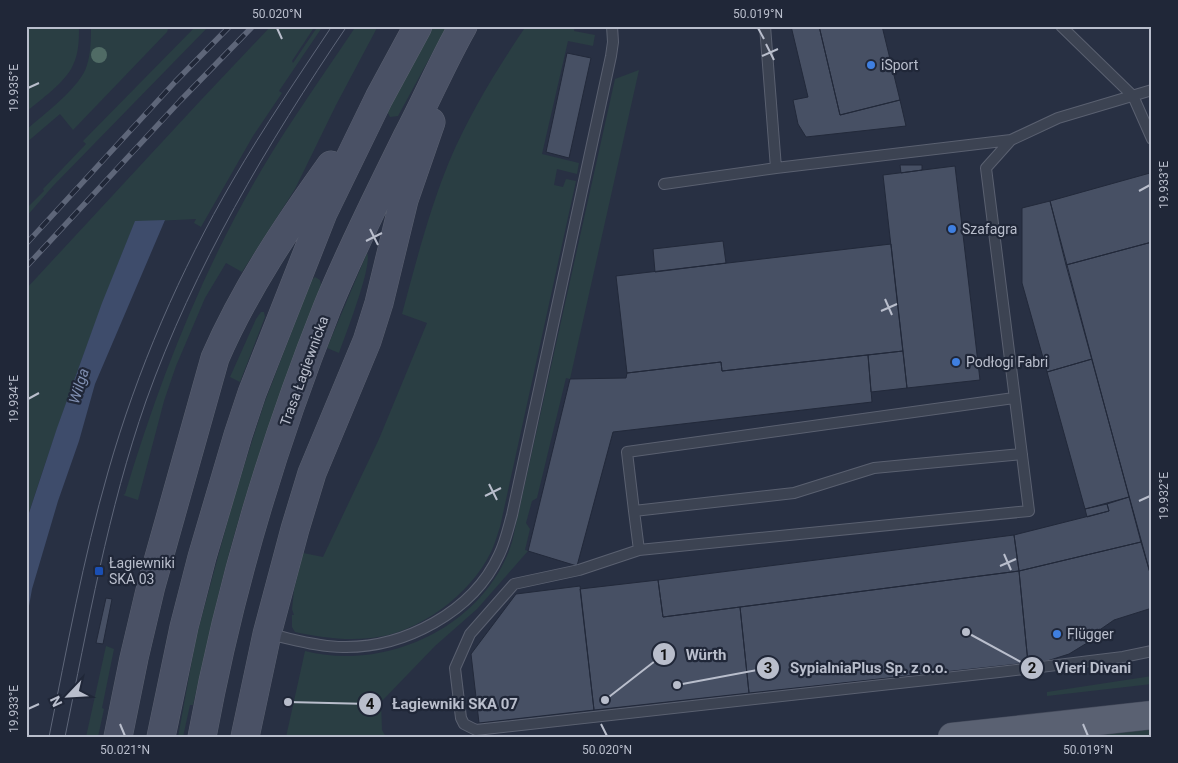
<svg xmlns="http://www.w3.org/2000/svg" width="1178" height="763" font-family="Roboto,sans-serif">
<rect width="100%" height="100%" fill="#283043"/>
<path fill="#2a3e43" d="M26,26H79C79,39 79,53 73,65C66,82 40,100 26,112Z
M91,26H169L167,32L73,130L60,114L26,143V130C44,114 81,87 87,65C91,52 91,39 91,26Z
M196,26H209L53,186L26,217V209L44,191L43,189L86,144L83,141Z
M271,26H315L292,61L293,63L318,26H323L279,91L282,93L253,136L201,227L194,223L196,219L135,222C95,320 59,420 26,522V289L201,100Z
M356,26H378L336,105L295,189L242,272L226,263L205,298L176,366L164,401L138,500L123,495L125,494C159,381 202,271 262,169C291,120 324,74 356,26Z
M433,26H447L398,116L390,117L387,111Z
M526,26H575L574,31L595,35L593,46L568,41L542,154L579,163L577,174L557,169L554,185L563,187L566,179L576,181L500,527C497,535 495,544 491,552C471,594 418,634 371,638C344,641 320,637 295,632L292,627V615H294L292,609L294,590L303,553L323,557L379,439L427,323L402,314C416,262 429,211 449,162C469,114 497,69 526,26Z
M639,70L570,379L566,378L537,498L532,501L526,523L530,529L525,550L528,551L477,609L435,646L381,702L382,730L386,737H286L305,651C388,672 486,625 512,542L615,79Z
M367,253C373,265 345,336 339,353L327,348Z
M315,277L320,280L321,285C287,372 255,460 230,550C216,602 205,654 193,705H190L183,737H178L196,638L235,494L264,404L311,281Z
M261,312H264L265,317L240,382L230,377L256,319Z
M106,646L114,649L102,708L104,709L98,737H86Z
M1152,676V684L1047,696V692Z
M1152,729V737H1079Z"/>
<path fill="#3e4c6b" d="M165,220L95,384L79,441L58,501L32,589L26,623V522L57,428L102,303L135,221Z"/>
<path fill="#475064" stroke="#22293a" d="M791,26H819L840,115L900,100L906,126L806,137L798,124L793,100L808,97Z
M819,26H882L900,100L840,115Z
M567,53L591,58L569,158L546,152Z
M900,165H922V170L901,173Z
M955,166L980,380L907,388L883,175Z
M1150,173L1152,181V242L1066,265L1050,201Z
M1050,201L1092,359L1047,372L1022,283V208Z
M723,241L726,263L655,272L653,249Z
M1152,242V580L1066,265Z
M891,244L903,351L722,371L721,362L627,373L616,276Z
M903,351L907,388L871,392L868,355Z
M868,355L872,402L613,432L577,566L528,551L570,379L626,378L627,373L721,362L722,371Z
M1092,359L1129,497L1085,509L1047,372Z
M1129,497L1141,542L1019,571L1014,535L1109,511L1107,504Z
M1107,504L1109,511L1087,517L1085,509Z
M1014,535L1019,571L663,617L658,580Z
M1141,542L1152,580V608L1114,620L1101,629L1087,643L1069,654L1047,661L1028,663L1019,571Z
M1019,571L1028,663L749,693L740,607Z
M658,580L663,617L740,607L749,693L594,710L580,589Z
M580,586L594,710L479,723L471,654L516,594Z
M106,598L112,599L103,644L96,643Z"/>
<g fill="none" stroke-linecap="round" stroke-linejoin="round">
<g stroke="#5a6070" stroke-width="12">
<path id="lane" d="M765,26L776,168
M1061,26L1133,96L1152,139
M1152,90L1058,118L1011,140L986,168L1029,511L639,550L579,570L514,584L470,634L455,668L461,718L464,724L476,730L999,672L1123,657L1152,651
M664,184L776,168L1011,140
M634,511L627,452L1014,398
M639,550L634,511L794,493L874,468L1022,454
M268,634C293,639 318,647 343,647C404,648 473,612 499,555C505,543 508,529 512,515L611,56L613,42L612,26"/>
</g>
<g stroke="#5a6070" stroke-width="29">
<path id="secondary" d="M118,737L134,658L151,586L215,358C245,289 288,225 331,165
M161,737L184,627L202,557L238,435L252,393L323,213L379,98L418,26
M202,737C229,590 272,446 327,308C351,249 380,192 408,135C427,99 443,61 463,26
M245,737L267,634L295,529L312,473L367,341L379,303L404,200L431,122"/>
</g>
<g stroke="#454b5c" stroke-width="29">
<path id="primary" d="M952,737L1152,715"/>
</g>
<use href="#lane" stroke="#3c4352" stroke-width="10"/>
<use href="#secondary" stroke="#4a5165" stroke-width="28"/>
<use href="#primary" stroke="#5a6172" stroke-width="28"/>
<path stroke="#5e6679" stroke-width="1" d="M49,737C67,648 83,559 108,472C137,370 180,271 233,180C264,127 298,77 332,26
M65,737C88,624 108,510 146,401C194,267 267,144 347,26"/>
<g stroke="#5e6679" stroke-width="5.5">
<path id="rail" d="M26,244L175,82L230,26
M26,267L180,101L253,26"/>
</g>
<use href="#rail" stroke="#202738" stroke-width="4" stroke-dasharray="11" stroke-linecap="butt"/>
</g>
<circle fill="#506b65" cx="99" cy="55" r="8"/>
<path fill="none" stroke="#b9becc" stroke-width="2" d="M277,28L282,39M758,28L764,39M766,44L774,60M762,56L778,49M28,88L39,83M1139,191L1150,185M370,229L378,245M366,241L382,233M885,299L892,315M881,311L897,304M28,399L39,393M489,484L497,500M485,496L501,488M1139,501L1150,496M1004,554L1011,570M1000,566L1016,559M28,709L39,704M120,724L125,736M601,724L607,736M1083,724L1088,736"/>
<g fill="#3f7fe0" stroke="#202738" stroke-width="2">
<circle cx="871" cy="65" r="5"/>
<circle cx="952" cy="229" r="5"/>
<circle cx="956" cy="362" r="5"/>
<circle cx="1057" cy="634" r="5"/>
</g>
<rect fill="#1a4fb4" stroke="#202738" stroke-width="2" x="94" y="566" width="10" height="10" rx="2.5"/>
<g text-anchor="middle" stroke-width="4.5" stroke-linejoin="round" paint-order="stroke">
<g font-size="14" fill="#b9becc" stroke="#202738" text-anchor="start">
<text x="881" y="70">iSport</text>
<text x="962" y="234">Szafagra</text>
<text x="966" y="367">Podłogi Fabri</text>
<text x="109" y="568">Łagiewniki<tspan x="109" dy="16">SKA 03</tspan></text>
<text x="1067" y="639">Flügger</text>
</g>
<g font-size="14" fill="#b9becc" stroke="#202738">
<text transform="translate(304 371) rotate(-70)" y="5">Trasa Łagiewnicka</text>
</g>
<g font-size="15" font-style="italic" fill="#8190b2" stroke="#202738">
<text transform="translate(79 386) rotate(-73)" y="5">Wilga</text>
</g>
</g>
<path fill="none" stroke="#b9becc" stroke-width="2" d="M605 700L664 654M966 632L1032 668M677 685L768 668M288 702L370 704"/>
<g fill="#b9becc" stroke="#202738" stroke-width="2">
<circle cx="605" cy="700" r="5"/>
<circle cx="966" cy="632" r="5"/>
<circle cx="677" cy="685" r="5"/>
<circle cx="288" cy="702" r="5"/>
<circle cx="664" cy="654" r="12"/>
<circle cx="1032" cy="668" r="12"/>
<circle cx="768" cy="668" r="12"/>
<circle cx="370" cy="704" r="12"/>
</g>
<g font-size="15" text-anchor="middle" font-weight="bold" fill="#111">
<text x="664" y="660">1</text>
<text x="1032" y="673">2</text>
<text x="768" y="673">3</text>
<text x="370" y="709">4</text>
</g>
<g font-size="15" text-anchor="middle" font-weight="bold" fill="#b9becc" stroke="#202738" stroke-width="4.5" stroke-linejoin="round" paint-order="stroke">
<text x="706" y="660">Würth</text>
<text x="1093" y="673">Vieri Divani</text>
<text x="869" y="673">SypialniaPlus Sp. z o.o.</text>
<text x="455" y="709">Łagiewniki SKA 07</text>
</g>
<rect width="1178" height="763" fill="none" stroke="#202738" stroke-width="55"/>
<g transform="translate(68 696) rotate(245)" stroke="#202738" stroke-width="4" paint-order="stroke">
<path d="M0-4L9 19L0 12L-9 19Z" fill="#b9becc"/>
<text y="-8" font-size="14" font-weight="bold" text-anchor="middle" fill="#b9becc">N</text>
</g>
<rect x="28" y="28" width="1122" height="708" fill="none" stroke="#b9becc" stroke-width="2"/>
<g font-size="12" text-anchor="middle" fill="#b9becc">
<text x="277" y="18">50.020°N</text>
<text x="758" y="18">50.019°N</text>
<text transform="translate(14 88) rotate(-90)" y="4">19.935°E</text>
<text transform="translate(1164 185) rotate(-90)" y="4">19.933°E</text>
<text transform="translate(14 399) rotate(-90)" y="4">19.934°E</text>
<text transform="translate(1164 496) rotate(-90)" y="4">19.932°E</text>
<text transform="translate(14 709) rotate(-90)" y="4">19.933°E</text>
<text x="125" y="754">50.021°N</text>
<text x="607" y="754">50.020°N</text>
<text x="1088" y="754">50.019°N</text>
</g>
</svg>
